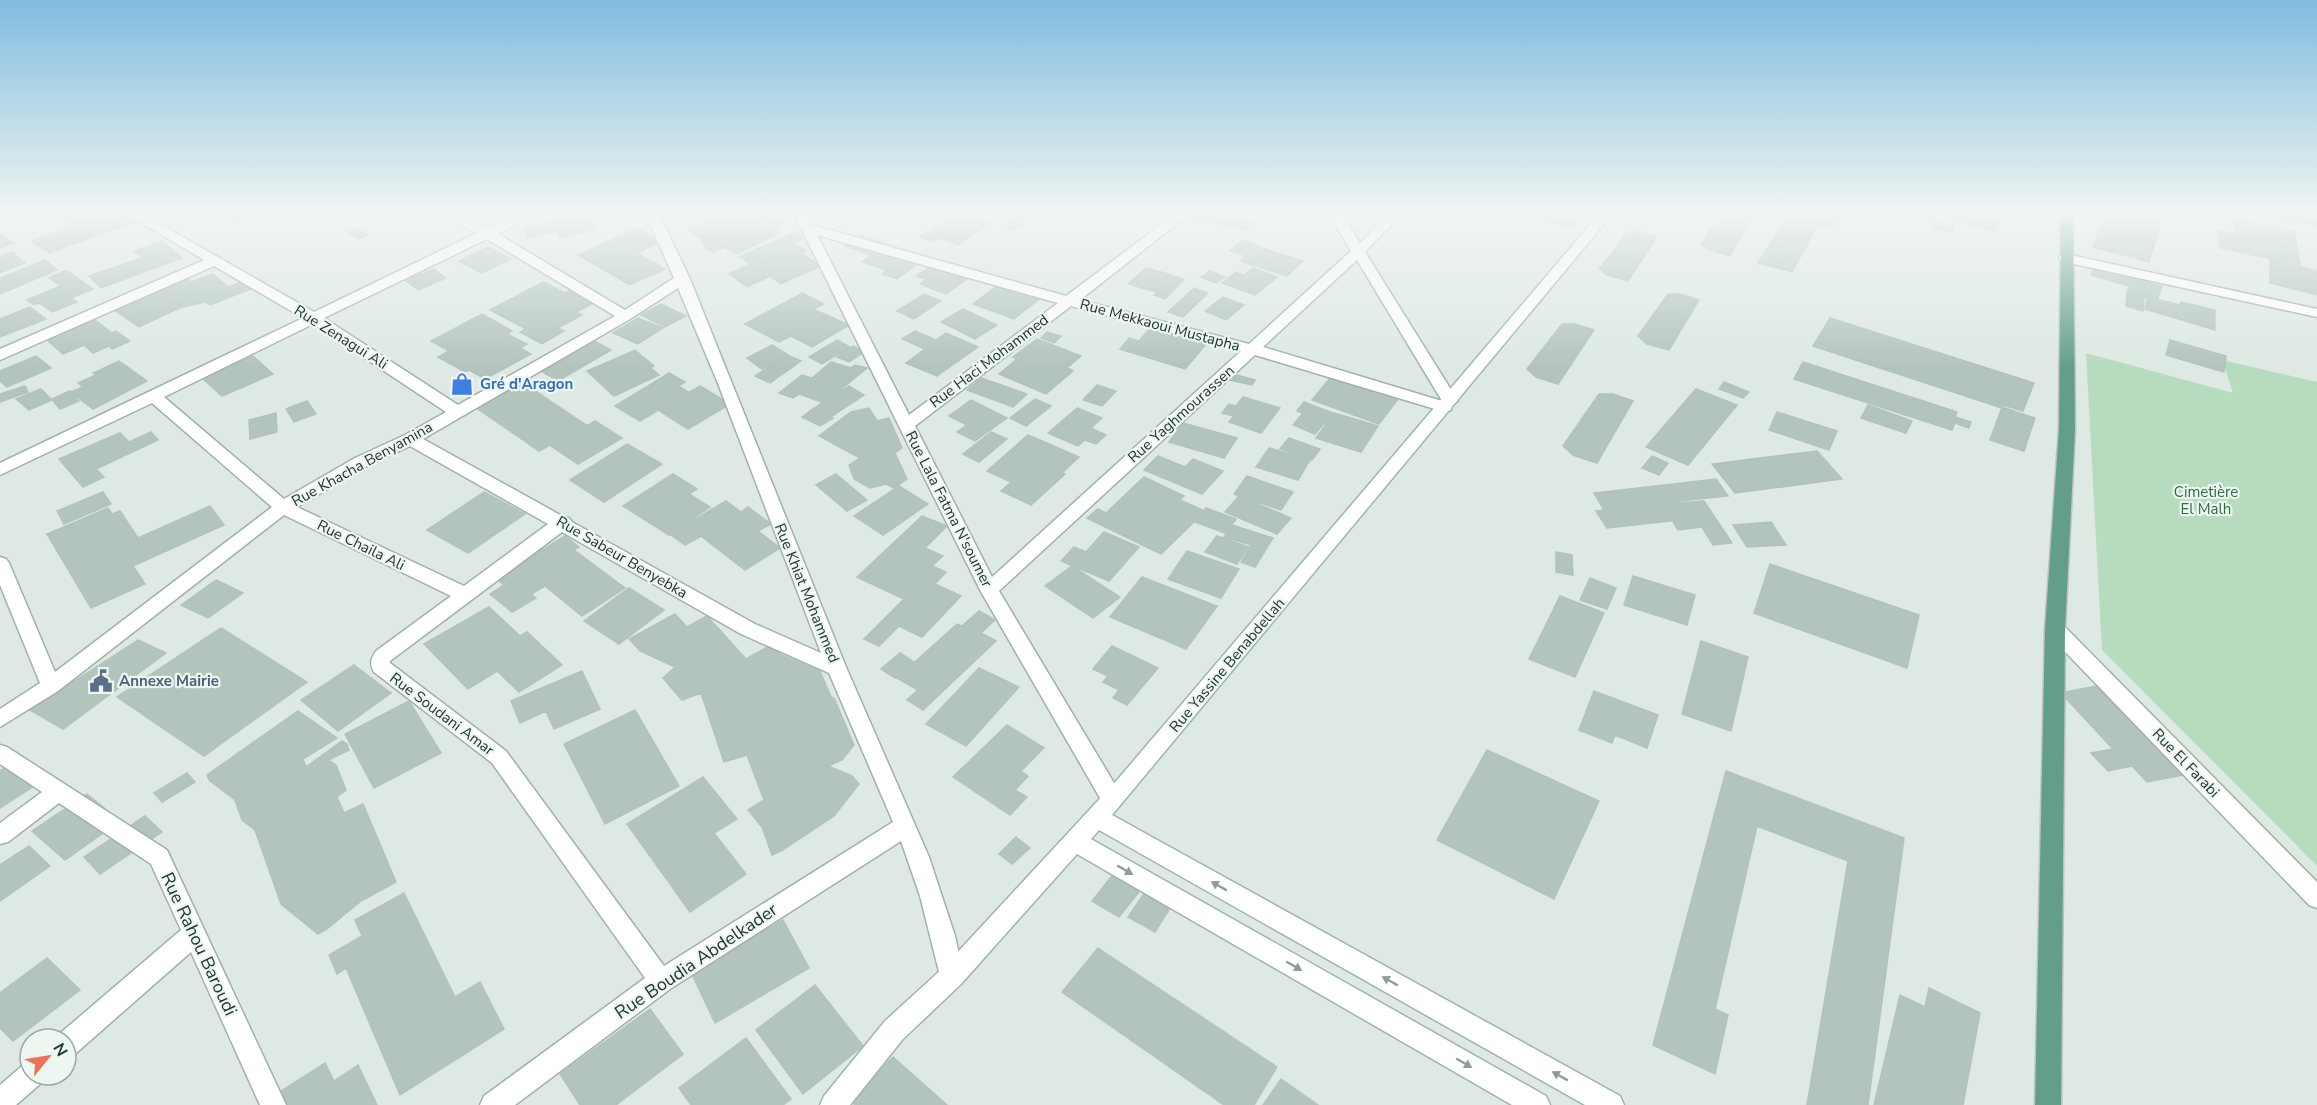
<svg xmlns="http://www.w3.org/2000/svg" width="2317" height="1105" font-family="'Nunito Sans',sans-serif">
<rect width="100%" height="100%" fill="#dee9e3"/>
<path fill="#b7dbbe" d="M2086,353L2233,393L2222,360L2317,382V866L2102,650Z"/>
<path fill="#b3c4bc" stroke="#b1c3ba" stroke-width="1.5" d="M56,212H99L72,224L60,218L65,216Z
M107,212H114L137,221L49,253L31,241Z
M217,212H265L236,224Z
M586,212L595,229L560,238L556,231L527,238L522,228Z
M724,212H779L786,222L775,228L779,233L737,254L723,247L713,252L706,249L700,238L691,233L689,229Z
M957,212L991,222L959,245L939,238L934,242L920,237Z
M1010,212H1033L1021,220L1006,215Z
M1197,212H1247L1242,217L1254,221L1245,230L1191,218Z
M1552,212H1588L1571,229L1544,220Z
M1723,212L1754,214L1730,256L1710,250L1701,244Z
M1789,212H1841L1832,229L1818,225L1792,272L1758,263Z
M1925,212H1981L2002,218L1995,232Z
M2106,212H2131L2162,220L2149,262L2093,247Z
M2252,212H2317V226Z
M2234,218L2294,231L2300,265L2220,248L2218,231L2235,234Z
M1015,220L1025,226L1014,231L1004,225Z
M1934,221L1953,226L1952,232L1932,227Z
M356,228L368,235L359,239L347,232Z
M637,228L661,242L637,253L665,269L630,285L578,255Z
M794,232L804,238L793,243L806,251L801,253L821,266L781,284L770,276L747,287L729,274L750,264L740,257Z
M1628,232H1640L1657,237L1628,281L1607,275L1599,269Z
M0,234H1L14,243L0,248Z
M859,235L890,245L884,249L921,261L897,279L882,274L887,270L862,262L872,255L843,246Z
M1243,240L1256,245L1244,255L1230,251Z
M162,241L182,258L101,288L89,276L142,258L134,251Z
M1256,246L1303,261L1287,276L1240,261Z
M488,247L511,259L482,273L459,261Z
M12,252L25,263L0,273V256Z
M45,260L57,270L0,294V278Z
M2270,260L2317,271V295L2270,283Z
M938,261L974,274L946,294L920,284L926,279L916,276Z
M2094,266L2162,286L2157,301L2127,292L2129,286L2091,275Z
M1146,268L1172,275L1156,292L1128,284Z
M1253,268L1277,277L1255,295L1222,283L1236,272L1244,275Z
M434,269L446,278L418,290L405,280Z
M66,270L93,289L71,298L77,302L52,312L39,303L34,305L27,300L61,286L49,278Z
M1210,271L1225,277L1216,283L1201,277Z
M213,274L228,287L243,281L253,288L210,305L206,302L182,307L157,292L188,279L191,282Z
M1174,276L1184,279L1165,299L1154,295Z
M1003,281L1043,296L1014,319L973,304Z
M543,282L565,293L578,286L588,291L578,297L592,304L576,312L582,315L558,328L564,331L542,344L520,332L526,329L490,310Z
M1194,288L1208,293L1183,317L1168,312Z
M157,292L182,307L139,327L114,310Z
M802,293L824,304L813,309L849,325L812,347L791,336L779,342L745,324Z
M2127,293L2144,298L2143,311L2126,306Z
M924,294L941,301L914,319L897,311Z
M1668,294H1680L1699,300L1669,350L1647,344L1638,336Z
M1223,297L1244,305L1226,320L1205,311Z
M2147,297L2180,305L2181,302L2215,310V330L2145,309Z
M661,304L686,316L665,327L641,315Z
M30,307L46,319L0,337V319Z
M963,309L997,325L975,339L941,322Z
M482,314L512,331L507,334L527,344L520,348L531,354L485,379L469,370L465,372L438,357L449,351L431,341Z
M638,318L663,328L638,344L613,333Z
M1830,318L2034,383L2023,411L2003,405L2002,408L1813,346Z
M95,320L112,333L116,331L130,341L112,349L109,346L93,353L84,345L63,354L47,340Z
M1562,324H1575L1594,330L1558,384L1536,377L1527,369Z
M1152,326L1208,342L1185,369L1120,349L1129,338L1139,341Z
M915,331L936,340L946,333L978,347L937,376L906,363L925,349L902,339Z
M1047,332L1061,336L1054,343L1041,338Z
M1037,339L1081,356L1067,368L1073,371L1046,394L999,374L1017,359L1013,357Z
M592,340L611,350L558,381L539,370Z
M837,340L850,347L822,364L809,357Z
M2170,340L2226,356L2224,372L2166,355Z
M772,345L788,355L762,369L747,358Z
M853,346L864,352L849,362L837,357Z
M635,350L654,366L651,368L659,375L614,396L587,371Z
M787,355L801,361L770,383L755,376Z
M36,356L51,368L7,387L0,381V371Z
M253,356L273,374L222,396L202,378Z
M119,361L147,381L93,409L71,392L83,387L78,383L96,375L93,373Z
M831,362L851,368L855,365L867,368L824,403L799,394L793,398L779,393L802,375L812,378Z
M1803,362L1957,412L1955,417L1971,422L1969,428L1955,423L1952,430L1794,379Z
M669,373L685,382L679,386L688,392L640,421L615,406Z
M1233,374L1255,380L1252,385L1229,380Z
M1332,376L1398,399L1379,424L1312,400Z
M981,378L1027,394L1013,407L967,390Z
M522,382L586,425L539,451L475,407Z
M1724,382L1749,392L1743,398L1719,389Z
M1097,385L1116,391L1102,406L1083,400Z
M25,386L28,392L0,402V394Z
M700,386L730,404L688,429L658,410Z
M849,386L864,395L832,416L816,407Z
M41,389L52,400L29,410L16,399Z
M1696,389L1737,405L1688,465L1646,447Z
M70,391L79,401L60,409L52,399Z
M1599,394H1613L1633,401L1597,463L1573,455L1563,446Z
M1243,397L1280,408L1261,433L1229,422L1234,416L1222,413L1229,404L1236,406Z
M1035,399L1051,406L1026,426L1010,418Z
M971,400L1007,418L975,441L957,432L967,425L949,416Z
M307,401L316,414L294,422L286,409Z
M1304,402L1333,413L1315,434L1293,425L1303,413L1297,411Z
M1868,405L1912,421L1906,433L1861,418Z
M2002,407L2035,418L2024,451L1990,440Z
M814,408L833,418L820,426L802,417Z
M869,408L877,421L889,418L902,448L895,453L907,479L894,488L886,484L870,488L854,479L849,465L860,458L819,436L851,412Z
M1077,408L1102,418L1091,428L1106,435L1096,444L1085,440L1078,446L1048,433Z
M1777,412L1837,431L1829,450L1769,430Z
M276,413L277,432L250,439L249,420Z
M1334,413L1378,426L1361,452L1316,438Z
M595,421L622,438L578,464L551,446Z
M1183,423L1237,438L1224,458L1169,442Z
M151,432L158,440L96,469L104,477L83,487L59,459L120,433L129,442Z
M991,432L1007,439L979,462L963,454Z
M1028,435L1079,457L1062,473L1065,474L1031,505L1001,491L1011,482L987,471Z
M1289,438L1320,449L1312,460L1280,449Z
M627,444L662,464L604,502L570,480Z
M1269,448L1310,460L1298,480L1256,467Z
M1817,451L1842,479L1735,493L1712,464Z
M1158,456L1185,467L1193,459L1223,471L1202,494L1144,470Z
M1652,456L1668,463L1659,475L1642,468Z
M673,474L697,489L689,494L710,507L669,535L623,506Z
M836,474L867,500L847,511L816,485Z
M1247,476L1293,492L1281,510L1234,494Z
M1144,477L1184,496L1180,500L1205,511L1161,554L1087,518L1098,509L1106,513Z
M1716,479L1728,496L1660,503L1671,521L1607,528L1596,511L1604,510L1594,493Z
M899,486L928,504L883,535L854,516Z
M103,492L111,504L64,524L57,511Z
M484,492L525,514L468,553L427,530Z
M1239,496L1291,518L1277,534L1225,512Z
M726,501L741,512L748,507L771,524L758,531L780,548L745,570L701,536L685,545L670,534Z
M1704,501L1732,543L1713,545L1702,527L1678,530L1662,504Z
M210,506L224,525L133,566L145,584L91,608L47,534L108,508L112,514L120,511L138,538Z
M1206,508L1236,519L1225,533L1195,522Z
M922,516L947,526L925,548L943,556L932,566L946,572L935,584L961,596L922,637L899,626L879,646L864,639L904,599L857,577Z
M1771,522L1786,545L1747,547L1733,525Z
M1232,525L1273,538L1255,567L1241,562L1251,545L1224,537Z
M1104,532L1139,547L1109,581L1061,561L1074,547L1086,552Z
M565,536L579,547L574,550L625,588L582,616L545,586L531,594L536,598L512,612L490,594L504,585L496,578Z
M1217,536L1248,547L1237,564L1205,552Z
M1187,551L1239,569L1221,598L1168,579Z
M1556,552L1572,555L1573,575L1556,572Z
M1770,564L1919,615L1907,668L1754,613Z
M1072,566L1120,597L1093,618L1045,586Z
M1633,576L1695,595L1687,625L1624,605Z
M1142,577L1217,606L1186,649L1110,617Z
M1590,578L1616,588L1607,609L1580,600Z
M216,580L243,593L208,618L181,605Z
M629,588L664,610L619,644L584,621Z
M1560,596L1604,613L1575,677L1529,659Z
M489,607L520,636L527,632L562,665L519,692L497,671L468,689L424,644Z
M979,611L995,620L981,633L996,641L923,710L907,700L918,690L897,678L957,624L962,626Z
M675,614L687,627L707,616L746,659L771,645L781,655L820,671L831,697L834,698L854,745L842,760L828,766L852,776L859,784L834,816L781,851L772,855L762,827L748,810L764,800L747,755L724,762L701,693L682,700L663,678L675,667L640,651L629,639Z
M221,628L307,682L204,756L117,697Z
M138,640L166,653L63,729L30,710Z
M1701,641L1748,657L1731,731L1682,714Z
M1112,646L1158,668L1127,705L1113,698L1119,690L1103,682L1108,676L1093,669Z
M900,653L914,662L895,678L881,669Z
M354,665L391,693L338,731L301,700Z
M979,668L1019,687L966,746L926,724Z
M582,671L600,709L554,729L546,711L520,723L511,701Z
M2096,686L2183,775L2147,782L2132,766L2108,771L2091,753L2113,749L2061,693Z
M1594,691L1658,715L1647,748L1615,735L1612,743L1579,730Z
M409,701L441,753L374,788L345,734Z
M635,710L679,786L605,824L564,744Z
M298,711L337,738L303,759L306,767L342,741L347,744L349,750L328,760L336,765L346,790L337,797L344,813L363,804L396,882L361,901L327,929L318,934L281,904L255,830L242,820L235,800L209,780L207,775Z
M1007,725L1044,748L1021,771L1028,776L1015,790L1027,797L1010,815L953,777Z
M1487,750L1599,801L1554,899L1437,840Z
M17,760L42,781L0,808V771Z
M1726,771L1904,838L1868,1105H1807L1848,861L1757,826L1715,1009L1728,1015L1715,1074L1653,1045Z
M187,773L195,782L162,802L154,793Z
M703,777L737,819L714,833L746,874L690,912L627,824Z
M87,794L120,821L65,860L32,831Z
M145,816L162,832L100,874L84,857Z
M1016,837L1030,848L1012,864L999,854Z
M29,846L50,866L0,901V865Z
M1115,872L1142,888L1119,917L1092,901Z
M1146,891L1172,905L1155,932L1128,917Z
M404,893L455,997L480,982L504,1029L400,1095L346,968L337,974L329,955L362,936L355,920Z
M783,920L809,968L715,1023L691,972Z
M1098,948L1277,1067L1254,1105H1224L1062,992Z
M47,958L80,990L13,1041L0,1028V993Z
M815,985L863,1046L803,1094L756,1030Z
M1929,988L1980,1013L1963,1105H1874L1900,995L1925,1007Z
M650,1009L683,1054L616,1105H580L560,1074Z
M746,1038L791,1099L783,1105H691L679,1088Z
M893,1057L947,1105H855L850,1100Z
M325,1063L334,1081L358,1065L377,1105H279L275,1095Z
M1281,1079L1318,1105H1263Z"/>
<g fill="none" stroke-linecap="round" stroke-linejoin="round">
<g stroke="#a1b0aa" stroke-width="3">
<path id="street" d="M123,212H139L314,312L477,233L437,212H454L488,228L521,212H538L498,234L625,310L674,278L645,212H658L690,279L846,667L929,857L955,936L964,976L961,984L952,987L943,984L940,976L920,896L901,841L670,989L515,1105H480L484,1096L645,978L492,763L374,672C369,663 371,659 376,651L451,596L284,515L58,691L0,727V709L40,683L0,585V557L6,559L9,563L55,672L272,507L152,403L0,475V463L303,318L214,266L0,360V349L204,260ZM487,239L615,316L458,405L324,318ZM678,288L717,381L821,653L755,624L572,522L569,518L562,516L423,439L630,319ZM313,324L446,412L405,435L355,458L284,499L164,397ZM410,446L548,524L464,586L297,507L367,466ZM562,532L741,634L829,673L893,822L664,966L506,751L390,663V661Z
M793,212H806L812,225L1066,296L1178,212H1192L1080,300L1249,344L1351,251L1328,212H1341L1360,243L1390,212H1403L1365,252L1458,401L1452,405L1451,410L1445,412L1255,355L999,591L1120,793L1123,799L1120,805L1112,808L1104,805L980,590L802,230L797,227L799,225ZM817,235L1058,303L909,415ZM1357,260L1442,401L1263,347ZM1071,306L1241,351L992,577L915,426Z
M2066,254L2317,309V317L2061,261L2059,258L2061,255Z
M2055,622L2062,624L2317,882V908L2309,905L2048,634L2045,629L2048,624Z
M0,745L7,747L167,850L286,1105H260L191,952L75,1054L66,1057V1039H56L57,1036L181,930L151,864L59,803L8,842L0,844V823L42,792L0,764Z
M30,1063V1075H44L40,1084L16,1105H0V1085L22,1066Z"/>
</g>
<g stroke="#9db5ab" stroke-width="3">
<path id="secondary" d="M1601,212H1614L1112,815L1620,1096L1624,1105H1585L1099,830L1091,839L1546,1096L1550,1105H1512L1077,854L961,984L903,1039L850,1105H820L824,1096L885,1021L943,968L1118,779Z"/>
</g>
<g stroke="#bcc3c1" stroke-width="3">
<path id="primary" d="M2061,212H2073L2075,429L2065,629L2061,1105H2035L2045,629L2059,429Z"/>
</g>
<use href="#street" fill="#fff" fill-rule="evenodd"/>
<use href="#secondary" fill="#fff" fill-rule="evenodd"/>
<use href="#primary" fill="#639e8b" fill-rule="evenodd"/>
</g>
<defs><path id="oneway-solid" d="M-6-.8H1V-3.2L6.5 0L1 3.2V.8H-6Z" transform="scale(1.5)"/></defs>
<g fill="#909c98">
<use href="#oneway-solid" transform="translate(1125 870) rotate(30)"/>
<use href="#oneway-solid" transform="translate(1219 886) rotate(-151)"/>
<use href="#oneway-solid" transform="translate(1294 966) rotate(30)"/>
<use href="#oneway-solid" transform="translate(1390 981) rotate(-151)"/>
<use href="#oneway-solid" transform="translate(1464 1063) rotate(30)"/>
<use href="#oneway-solid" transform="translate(1560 1076) rotate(-151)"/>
</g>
<linearGradient id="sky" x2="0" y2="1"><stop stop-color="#81bcde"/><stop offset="0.58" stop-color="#f0f5f2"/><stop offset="1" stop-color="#f0f5f2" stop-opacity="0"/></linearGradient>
<rect width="2317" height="367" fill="url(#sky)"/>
<defs>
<g id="shop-bare" transform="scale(1.8)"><path d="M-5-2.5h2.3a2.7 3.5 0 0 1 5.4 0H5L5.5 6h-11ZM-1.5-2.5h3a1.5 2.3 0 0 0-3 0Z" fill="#3f7fe0" stroke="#eef6f1" stroke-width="2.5" paint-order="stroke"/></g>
<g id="civic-bare" transform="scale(1.8)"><path d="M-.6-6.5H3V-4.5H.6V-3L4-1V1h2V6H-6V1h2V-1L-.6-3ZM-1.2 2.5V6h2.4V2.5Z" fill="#5c6f8a" stroke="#eef6f1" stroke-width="2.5" paint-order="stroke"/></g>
</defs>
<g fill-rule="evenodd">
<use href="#shop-bare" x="462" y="384"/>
<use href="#civic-bare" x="101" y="681"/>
</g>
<g text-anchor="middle" stroke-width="4.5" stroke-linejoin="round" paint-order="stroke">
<g font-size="15" fill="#203830" stroke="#eef6f1">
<text transform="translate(1160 325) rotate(15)" y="5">Rue Mekkaoui Mustapha</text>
<text transform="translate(341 337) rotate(32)" y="5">Rue Zenagui Ali</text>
<text transform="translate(989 361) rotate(-37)" y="5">Rue Haci Mohammed</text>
<text transform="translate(1181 414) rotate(-42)" y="5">Rue Yaghmourassen</text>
<text transform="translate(362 464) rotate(-29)" y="5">Rue Khacha Benyamina</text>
<text transform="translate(949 509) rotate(63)" y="5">Rue Lala Fatma N'soumer</text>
<text transform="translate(361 545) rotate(26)" y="5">Rue Chaila Ali</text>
<text transform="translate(622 557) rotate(30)" y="5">Rue Sabeur Benyebka</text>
<text transform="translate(807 593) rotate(68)" y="5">Rue Khiat Mohammed</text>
<text transform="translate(1227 665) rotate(-50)" y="5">Rue Yassine Benabdellah</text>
<text transform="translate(442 714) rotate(37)" y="5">Rue Soudani Amar</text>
<text transform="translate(2186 763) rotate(46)" y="5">Rue El Farabi</text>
</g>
<g font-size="15" font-weight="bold" fill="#366cbe" stroke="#eef6f1" text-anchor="start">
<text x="480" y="389">Gré d'Aragon</text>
</g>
<g font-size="15" fill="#2b6e40" stroke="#eef6f1">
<text x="2206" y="497">Cimetière<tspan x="2206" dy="17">El Malh</tspan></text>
</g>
<g font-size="15" font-weight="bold" fill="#4e5e75" stroke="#eef6f1" text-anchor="start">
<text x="119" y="686">Annexe Mairie</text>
</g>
<g font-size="18" fill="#203830" stroke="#eef6f1">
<text transform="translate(199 944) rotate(65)" y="6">Rue Rahou Baroudi</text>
<text transform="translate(696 961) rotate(-34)" y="6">Rue Boudia Abdelkader</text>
</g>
</g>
<g transform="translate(48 1057) rotate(60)"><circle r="28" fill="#eef6f1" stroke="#9caaa4" stroke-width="1.5"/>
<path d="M0-4.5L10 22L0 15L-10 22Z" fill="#ef7156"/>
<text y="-9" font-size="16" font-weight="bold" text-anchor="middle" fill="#203830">N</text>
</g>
</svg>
